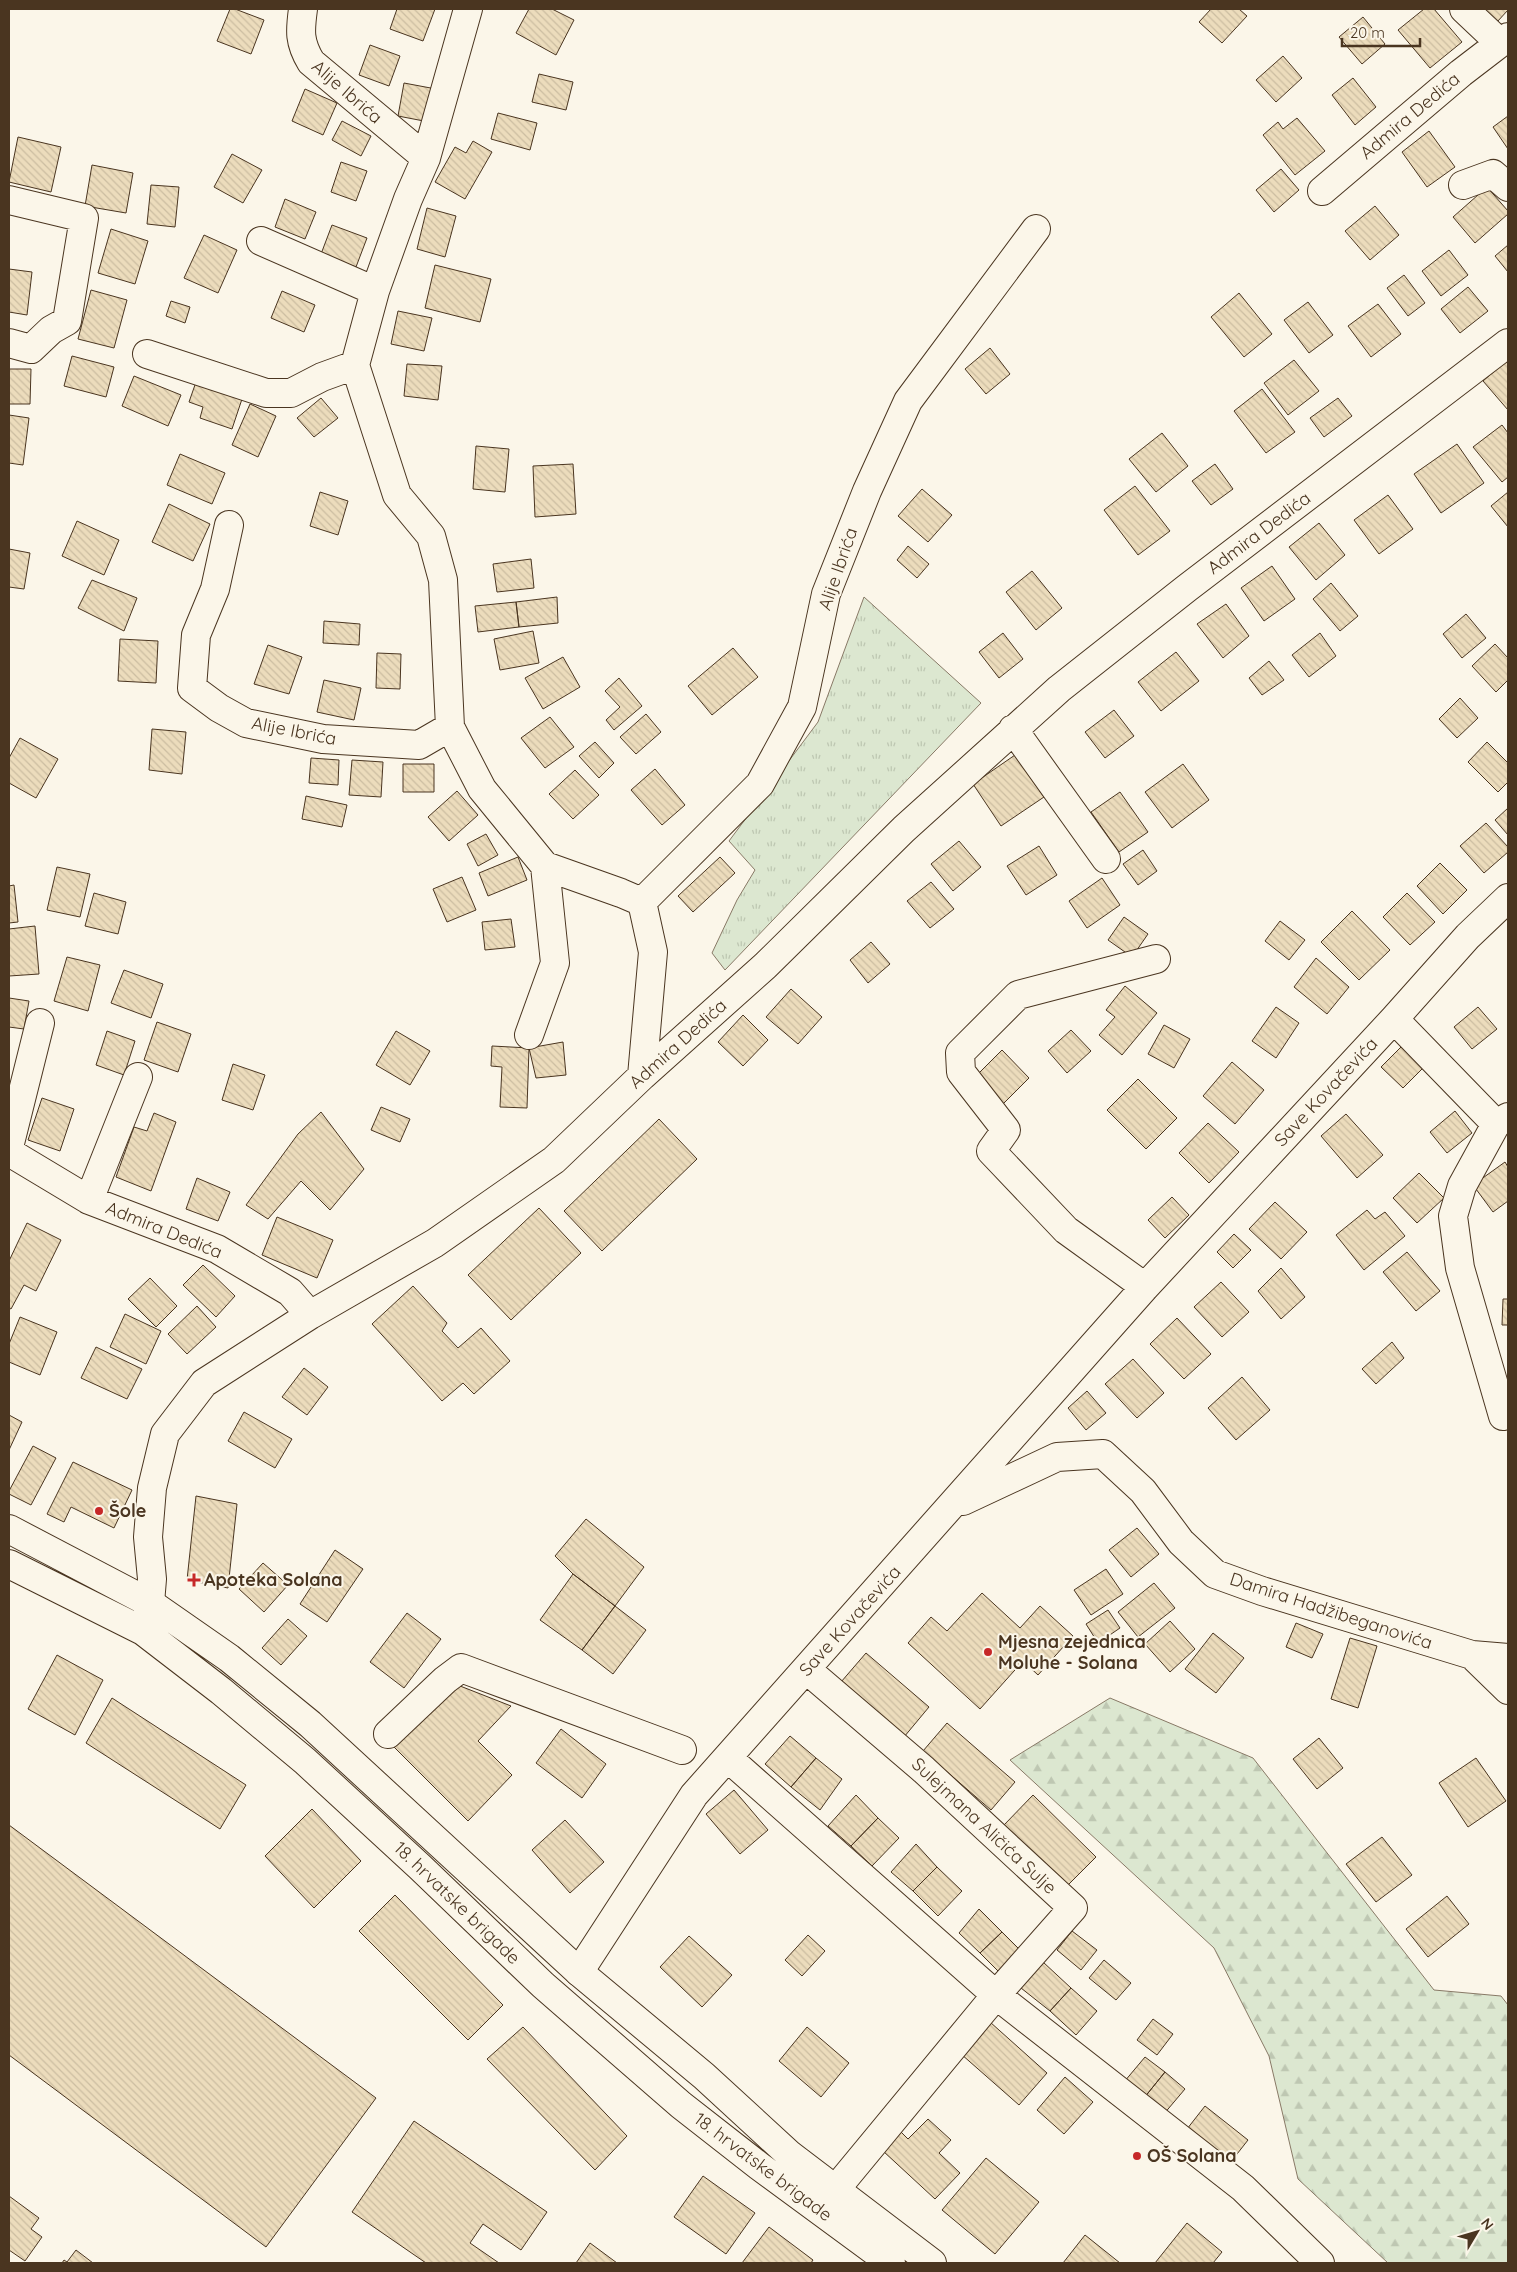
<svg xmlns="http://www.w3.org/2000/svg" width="1517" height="2272" font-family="Quicksand,sans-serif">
<defs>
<pattern id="grass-tufts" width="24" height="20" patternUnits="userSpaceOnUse" patternTransform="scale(1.25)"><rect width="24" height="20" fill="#dce7d0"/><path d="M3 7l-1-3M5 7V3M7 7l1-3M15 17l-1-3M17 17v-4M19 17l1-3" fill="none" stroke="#bec7b2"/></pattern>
<pattern id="forest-firs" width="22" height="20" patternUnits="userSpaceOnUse" patternTransform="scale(1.25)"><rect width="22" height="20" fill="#dce7d0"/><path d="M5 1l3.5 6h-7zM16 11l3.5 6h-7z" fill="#bec7b2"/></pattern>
<pattern id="building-back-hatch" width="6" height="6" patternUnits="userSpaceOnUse" patternTransform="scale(1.25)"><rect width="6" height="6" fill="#ecdcbc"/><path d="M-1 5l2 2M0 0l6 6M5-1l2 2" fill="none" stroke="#ccbda1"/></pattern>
</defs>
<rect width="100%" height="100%" fill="#fbf6e9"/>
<path fill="url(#grass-tufts)" stroke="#887966" d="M864,597L981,703L725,970L712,953L737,900L755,870L729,841L818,722Z"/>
<path fill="url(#forest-firs)" stroke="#887966" d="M1110,1698L1253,1758L1434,1990L1501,1996L1508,2005V2263H1388L1298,2179L1269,2056L1214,1948L1010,1760Z"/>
<path fill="url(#building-back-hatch)" stroke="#4a3520" d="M230,9H235L264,20L251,54L217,41Z
M397,9H435L423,41L390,29Z
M529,9H552L574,20L556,55L516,33Z
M1211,9H1239L1247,16L1222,43L1199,22Z
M1424,9H1434L1462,42L1430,68L1398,30Z
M1484,9H1508V10L1497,22Z
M1363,17L1385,44L1362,64L1339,37Z
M370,45L400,56L389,86L359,75Z
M1283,56L1302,78L1276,102L1256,80Z
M539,74L573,82L566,110L532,102Z
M1353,78L1376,107L1355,125L1332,95Z
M404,83L436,89L429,122L398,116Z
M305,89L337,103L323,135L292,121Z
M498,113L537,123L530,150L491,139Z
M1508,116V149L1493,127Z
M1297,118L1325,151L1295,175L1263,135L1278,122L1283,129Z
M342,121L371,136L361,156L332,140Z
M1429,131L1455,167L1427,187L1402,152Z
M18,137L61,147L51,192L9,182Z
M473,141L492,152L465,199L435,182L455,147L466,153Z
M232,154L262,170L243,203L214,187Z
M341,162L367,171L356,201L331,192Z
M92,165L133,173L126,213L85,206Z
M1281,169L1299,190L1274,212L1256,190Z
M151,185L179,187L175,227L147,224Z
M1487,187L1508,211V214L1475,243L1453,217Z
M285,199L316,212L305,239L275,227Z
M1375,206L1399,235L1370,260L1345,231Z
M427,208L456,216L445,257L417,249Z
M332,225L367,238L356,267L321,254Z
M111,229L148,241L135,284L98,273Z
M204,235L237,250L218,293L184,278Z
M1508,245V272L1495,256Z
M1449,250L1468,275L1441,296L1422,271Z
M435,265L491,279L480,322L425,308Z
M9,269L32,272L27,315L9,312Z
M1404,275L1425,303L1408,316L1387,288Z
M1468,287L1488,311L1460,333L1441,309Z
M91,290L127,300L114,348L78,339Z
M282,291L315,305L304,332L271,318Z
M1239,293L1272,334L1244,357L1211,317Z
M171,301L190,307L185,323L166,316Z
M1308,302L1333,335L1309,353L1284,320Z
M1378,304L1401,334L1371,357L1348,326Z
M398,311L432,318L424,351L391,344Z
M990,348L1010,374L986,394L965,369Z
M72,356L114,367L106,397L64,386Z
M1294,360L1319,391L1288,415L1264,383Z
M1506,361L1508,364V410L1483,381Z
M407,364L442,366L438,400L404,396Z
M9,369H31L30,404H9Z
M134,376L181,395L168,426L122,406Z
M196,382L242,399L232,429L200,418L203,407L189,402Z
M1262,389L1295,432L1266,453L1234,411Z
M321,398L338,418L314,437L297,418Z
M1338,398L1352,416L1324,437L1310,418Z
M250,404L276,416L258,457L232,445Z
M9,415L29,418L23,465L9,463Z
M1502,425L1508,433V477L1502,482L1473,447Z
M1162,433L1188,466L1156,492L1129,459Z
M1457,444L1484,483L1441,513L1414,474Z
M476,446L509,449L505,492L473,489Z
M180,454L225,473L212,504L167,485Z
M573,464L576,514L535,517L533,466Z
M1215,464L1233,489L1211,505L1192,481Z
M1135,486L1170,531L1138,555L1104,510Z
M922,489L952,515L928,542L898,516Z
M320,492L348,501L338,535L310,526Z
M1508,492V527L1491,506Z
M1388,495L1413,529L1379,554L1354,520Z
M169,504L210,524L193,561L152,542Z
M77,521L119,540L104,575L62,556Z
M1319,523L1345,555L1316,580L1289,547Z
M908,546L929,564L917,578L897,560Z
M9,549L30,553L24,589L9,587Z
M531,559L534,588L497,592L493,564Z
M1272,566L1295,599L1264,621L1241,588Z
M1032,571L1062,608L1036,630L1006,592Z
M92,580L137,598L124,631L78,608Z
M1331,583L1358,616L1340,631L1313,599Z
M557,597L558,623L519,627L516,602Z
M516,602L519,627L478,632L475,606Z
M1226,604L1249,636L1223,658L1197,624Z
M1466,614L1486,638L1462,658L1443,634Z
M324,621L360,624L359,645L323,643Z
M533,631L539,663L500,670L494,639Z
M1003,633L1023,659L999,678L979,652Z
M1320,633L1336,656L1309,677L1292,655Z
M120,639L158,641L156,683L118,681Z
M1495,644L1508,658V680L1496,692L1472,666Z
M268,645L302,657L289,694L254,684Z
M733,648L758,677L712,715L688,686Z
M1176,652L1199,681L1161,711L1138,682Z
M377,653L401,654L400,689L376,688Z
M563,657L580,687L543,709L525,678Z
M1269,661L1284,680L1262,695L1249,678Z
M619,678L642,706L614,730L606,720L620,707L605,691Z
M324,680L361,688L354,720L317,712Z
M1460,698L1478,718L1457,738L1439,719Z
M1114,710L1134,736L1105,758L1085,732Z
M646,714L661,732L636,754L620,737Z
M550,717L574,747L545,768L521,738Z
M152,729L186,732L182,774L149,770Z
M20,738L58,759L36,798L9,783V758Z
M595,742L614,763L599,778L579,756Z
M1487,742L1508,763V782L1498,792L1468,762Z
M1015,755L1044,797L1001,826L973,784Z
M311,758L339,760L338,785L309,783Z
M352,760L383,762L381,797L349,795Z
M403,764H434V792H403Z
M1183,764L1209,800L1172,828L1145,792Z
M655,769L685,805L662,825L631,790Z
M575,770L599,795L573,819L549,794Z
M457,791L478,815L449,841L428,817Z
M1120,792L1148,832L1119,852L1091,812Z
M306,796L347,805L342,827L302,819Z
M1508,808V835L1495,820Z
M1486,823L1508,847V852L1484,873L1460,846Z
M486,834L498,855L478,866L467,844Z
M959,841L981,867L953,891L931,864Z
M1039,846L1057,875L1026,895L1007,866Z
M1143,850L1157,871L1138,885L1123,864Z
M518,857L527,880L488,896L479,873Z
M720,857L735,873L693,912L678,896Z
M1440,863L1467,890L1443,914L1417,886Z
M57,867L90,874L80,917L47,910Z
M462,877L476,910L447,922L433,889Z
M1102,878L1120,905L1087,928L1069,901Z
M931,882L954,909L930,928L907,901Z
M14,885L18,922L9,923V886Z
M94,893L126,902L118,934L85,926Z
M1407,893L1435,922L1410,945L1383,917Z
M1352,911L1390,950L1359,980L1321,942Z
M1124,917L1148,934L1132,957L1108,940Z
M511,919L515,947L485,950L482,922Z
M1280,921L1305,940L1289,960L1265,941Z
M35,926L39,974L9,976V929Z
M871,942L890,964L868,983L850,960Z
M67,957L100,965L88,1011L54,1001Z
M1316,958L1349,987L1327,1014L1294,987Z
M124,970L163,984L151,1018L111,1003Z
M1125,986L1157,1013L1122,1055L1099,1035L1115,1017L1106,1010Z
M791,989L822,1017L798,1044L766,1017Z
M9,998L29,1001L24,1029L9,1027Z
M1276,1007L1299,1023L1276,1058L1252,1041Z
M1478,1007L1497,1029L1472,1049L1454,1027Z
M743,1015L768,1040L743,1066L718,1042Z
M157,1022L191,1034L178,1072L144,1060Z
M1164,1025L1190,1039L1174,1068L1148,1054Z
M1071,1030L1091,1051L1067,1073L1048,1051Z
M107,1031L135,1041L124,1075L96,1065Z
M396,1031L430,1051L410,1085L376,1065Z
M563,1042L566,1075L536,1078L529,1048Z
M1403,1045L1425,1066L1403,1088L1381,1067Z
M492,1046L529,1048L527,1108L500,1107L502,1067L491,1066Z
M1002,1050L1029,1078L1003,1104L976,1076Z
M1232,1062L1264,1090L1235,1124L1203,1096Z
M233,1064L265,1075L253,1110L222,1100Z
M1138,1079L1177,1118L1146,1149L1107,1110Z
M42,1098L74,1109L60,1151L28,1140Z
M381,1107L410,1119L400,1142L371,1130Z
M1455,1111L1472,1133L1447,1153L1430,1132Z
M321,1112L364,1169L330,1210L301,1181L268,1219L246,1205L298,1134Z
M154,1113L176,1122L151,1191L116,1177L134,1127L147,1131Z
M1346,1114L1383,1155L1357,1178L1321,1136Z
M659,1119L697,1159L602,1251L564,1211Z
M1208,1123L1239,1152L1209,1183L1179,1153Z
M1505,1162L1508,1167V1201L1493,1212L1473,1185Z
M1419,1173L1444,1198L1417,1223L1393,1198Z
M197,1178L230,1192L218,1221L186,1209Z
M1172,1197L1189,1215L1165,1238L1148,1220Z
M1275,1202L1307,1232L1281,1259L1249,1229Z
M539,1208L581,1253L511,1320L468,1275Z
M1367,1210L1375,1219L1385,1212L1405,1236L1364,1270L1336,1235Z
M277,1217L333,1240L317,1278L262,1255Z
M27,1223L61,1240L36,1291L24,1285L11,1309L9,1308V1261Z
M1234,1234L1251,1250L1233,1268L1217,1252Z
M1407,1252L1440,1291L1416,1311L1383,1272Z
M203,1265L235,1296L216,1317L183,1285Z
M1281,1268L1305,1297L1281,1319L1258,1291Z
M150,1278L177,1306L156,1327L128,1299Z
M1221,1282L1249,1312L1222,1337L1194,1307Z
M413,1286L447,1323L442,1331L458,1348L481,1328L510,1361L474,1394L463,1383L442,1401L372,1324Z
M1503,1299H1508V1325H1502Z
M197,1306L216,1327L187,1354L168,1334Z
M125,1314L161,1331L146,1364L110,1347Z
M20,1317L57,1332L40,1375L9,1362V1344Z
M1177,1318L1211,1354L1184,1379L1150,1344Z
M1392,1342L1404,1358L1376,1384L1362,1369Z
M96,1347L142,1369L127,1399L81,1378Z
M1133,1359L1164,1393L1137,1418L1105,1384Z
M304,1368L328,1387L307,1415L282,1397Z
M1242,1377L1270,1410L1236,1440L1208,1408Z
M1087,1391L1106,1413L1086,1430L1068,1408Z
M244,1412L292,1439L275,1468L228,1441Z
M9,1415L22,1422L9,1450Z
M33,1446L56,1458L31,1505L9,1494V1491Z
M73,1462L132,1490L114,1528L71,1507L64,1522L47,1514Z
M196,1496L237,1504L228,1588L187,1580Z
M586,1519L644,1567L615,1606L573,1574L555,1556Z
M1137,1528L1159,1554L1131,1577L1109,1550Z
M335,1550L363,1569L327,1622L300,1604Z
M263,1563L288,1585L264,1612L239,1589Z
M1106,1569L1123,1594L1091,1615L1074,1590Z
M573,1574L615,1606L582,1650L540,1620Z
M1154,1583L1175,1608L1138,1637L1118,1612Z
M982,1593L1020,1628L1040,1606L1073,1636L1038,1675L1023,1661L980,1709L908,1643L931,1617L947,1631Z
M615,1606L646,1630L613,1674L582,1650Z
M1108,1610L1120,1628L1098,1643L1086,1624Z
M407,1613L441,1639L404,1688L370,1662Z
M288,1619L307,1636L281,1665L262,1648Z
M1170,1621L1195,1649L1170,1672L1145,1644Z
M1296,1623L1323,1634L1312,1658L1286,1647Z
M1213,1633L1244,1658L1216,1693L1185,1669Z
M1350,1638L1377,1646L1358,1708L1331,1699Z
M866,1653L929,1707L904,1737L841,1682Z
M57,1655L103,1680L75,1735L28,1709Z
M455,1684L511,1706L478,1741L512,1775L468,1821L393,1746Z
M112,1698L246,1785L220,1829L86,1743Z
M947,1723L1015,1782L991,1810L923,1751Z
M561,1729L606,1764L582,1798L536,1763Z
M790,1736L816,1758L791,1787L765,1764Z
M1319,1738L1343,1768L1317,1789L1293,1759Z
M816,1758L842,1779L820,1810L791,1787Z
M1476,1758L1506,1801L1468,1827L1439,1783Z
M734,1790L768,1830L740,1854L706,1814Z
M856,1795L878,1818L851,1846L828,1826Z
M1033,1795L1096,1857L1066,1887L1004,1825Z
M312,1809L361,1861L314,1908L265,1856Z
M878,1818L899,1838L872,1866L851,1846Z
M565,1820L604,1862L570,1893L532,1850Z
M9,1825L376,2098L266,2247L9,2055Z
M1382,1837L1412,1875L1376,1902L1346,1864Z
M916,1844L937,1867L913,1891L891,1872Z
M937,1867L962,1891L938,1916L913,1891Z
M395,1895L503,2005L468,2040L359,1931Z
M1447,1896L1469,1924L1428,1957L1406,1929Z
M979,1909L1002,1932L980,1953L959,1933Z
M1072,1931L1097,1950L1081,1970L1057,1950Z
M1002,1932L1021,1951L999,1972L980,1953Z
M808,1935L825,1951L802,1976L785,1960Z
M689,1936L732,1975L702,2007L660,1967Z
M1104,1960L1131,1983L1116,2000L1089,1978Z
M1043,1962L1071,1988L1050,2011L1021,1988Z
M1071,1988L1097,2011L1076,2035L1050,2011Z
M1153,2019L1173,2034L1157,2055L1137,2040Z
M990,2022L1047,2073L1019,2105L961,2054Z
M523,2027L627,2136L595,2170L487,2059Z
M807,2027L849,2063L821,2097L779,2061Z
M1145,2057L1165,2072L1144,2098L1124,2082Z
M1165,2072L1185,2089L1163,2115L1144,2098Z
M1065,2077L1093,2102L1064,2134L1037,2110Z
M1205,2106L1248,2140L1230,2163L1187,2129Z
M928,2119L951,2140L939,2153L960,2173L935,2199L883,2151L901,2132L908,2139Z
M414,2121L547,2212L521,2250L483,2224L470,2243L499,2263H426L352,2212Z
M986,2158L1039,2202L995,2254L942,2210Z
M703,2176L755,2213L726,2254L674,2217Z
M9,2196L39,2218L31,2229L42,2237L25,2261L9,2250Z
M1187,2223L1222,2252L1213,2263H1155Z
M769,2227L813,2260L811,2263H742Z
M1085,2235L1120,2263H1063Z
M590,2243L617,2263H576Z
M76,2250L93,2263H62L64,2260L67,2262Z"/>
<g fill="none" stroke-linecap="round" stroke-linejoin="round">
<g stroke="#4a3520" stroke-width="30">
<path id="minor" d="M303,9C300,31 299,42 311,62L426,158
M468,9L426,158L408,199L375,291L355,365L397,495L431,536L443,580L450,727L482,789L545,866L621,893L642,902L653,952L642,1076
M1464,9L1500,43
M1463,185L1493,174L1508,187
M1322,191L1461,73L1508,37
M9,200L84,218L67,321L51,330L31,349L9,343
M261,241L375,291
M147,354L266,393H291L322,377L355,365
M229,525L215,589L196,635L192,688L219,708L246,723L323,739L419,745L450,727
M1013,729L1106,859
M642,902L760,784L802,707L826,594L867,491L908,401L1036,229
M1394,1019L1496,1124L1508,1117
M529,1035L555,963L545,866
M1496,1124L1462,1186L1453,1216L1460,1268L1503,1416
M9,1147L40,1023
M9,1152L89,1200L217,1249L290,1292L310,1315
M89,1200L138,1077
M1145,1287L1066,1230L991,1151L1006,1130L961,1072L960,1053L1018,995L1156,959
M963,1501L1057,1457L1103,1454L1143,1491L1181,1542L1215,1574L1262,1591L1472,1655L1508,1690
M145,1625L150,1603L152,1579L148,1537L152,1488L165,1434L204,1383L310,1315L435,1243L554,1160L642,1076L765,966L904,829L1059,689L1187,588L1508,343
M1472,1655L1508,1658
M807,1670L924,1770L1073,1908L996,1995L835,2190
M388,1734L445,1680L461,1668L682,1750
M728,1758L996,1995L1243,2188L1320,2263
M579,1972L694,1795L1145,1287L1394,1019L1468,936L1508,898"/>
</g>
<g stroke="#4a3520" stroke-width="30">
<path id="major" d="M9,1529L150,1603L229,1658L310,1724L579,1972L704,2076L790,2155L932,2263
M9,1564L143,1631L221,1691L305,1761L420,1867L543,1985L681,2105L759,2166L891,2263"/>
</g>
<use href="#minor" stroke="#fbf6e9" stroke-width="28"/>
<use href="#major" stroke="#fbf6e9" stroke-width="28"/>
</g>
<g fill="#c62828" stroke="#fbf6e9" stroke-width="2">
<circle cx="99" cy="1511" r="5"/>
<path d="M191.5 1572.5h5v5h5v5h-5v5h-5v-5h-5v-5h5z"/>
<circle cx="988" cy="1652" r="5"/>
<circle cx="1137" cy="2156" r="5"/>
</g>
<g text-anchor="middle" stroke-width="4" stroke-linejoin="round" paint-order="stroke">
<g font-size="18" fill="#4a3520" stroke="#fbf6e9">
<text transform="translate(347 92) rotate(41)" y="6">Alije Ibrića</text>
<text transform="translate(1410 116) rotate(-40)" y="6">Admira Dedića</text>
<text transform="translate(1259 533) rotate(-37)" y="6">Admira Dedića</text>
<text transform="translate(838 569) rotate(-71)" y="6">Alije Ibrića</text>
<text transform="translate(294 731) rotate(11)" y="6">Alije Ibrića</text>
<text transform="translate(678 1044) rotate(-42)" y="6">Admira Dedića</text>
<text transform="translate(1326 1092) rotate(-47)" y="6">Save Kovačevića</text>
<text transform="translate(164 1230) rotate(22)" y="6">Admira Dedića</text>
<text transform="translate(1331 1611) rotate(18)" y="6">Damira Hadžibeganovića</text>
<text transform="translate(850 1621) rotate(-48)" y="6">Save Kovačevića</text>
<text transform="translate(984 1826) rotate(43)" y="6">Sulejmana Aličića Sulje</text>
<text transform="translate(457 1903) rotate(44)" y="6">18. hrvatske brigade</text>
<text transform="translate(763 2167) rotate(37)" y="6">18. hrvatske brigade</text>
</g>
<g font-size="18" font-weight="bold" fill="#4a3520" stroke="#fbf6e9" text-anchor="start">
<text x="109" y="1517">Šole</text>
<text x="204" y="1586">Apoteka Solana</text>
<text x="998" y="1648">Mjesna zejednica<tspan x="998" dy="21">Moluhe - Solana</tspan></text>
<text x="1147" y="2162">OŠ Solana</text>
</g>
</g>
<rect width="1517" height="2272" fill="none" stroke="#4a3520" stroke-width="20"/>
<g transform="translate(1477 2232) rotate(52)" stroke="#fbf6e9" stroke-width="4" paint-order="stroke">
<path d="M0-4L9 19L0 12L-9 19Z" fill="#4a3520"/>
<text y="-8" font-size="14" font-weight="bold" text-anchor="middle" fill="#4a3520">N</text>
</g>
<path d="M1342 38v8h78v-8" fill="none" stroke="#4a3520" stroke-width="2.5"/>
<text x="1350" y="38" font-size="15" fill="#4a3520" stroke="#fbf6e9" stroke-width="4" paint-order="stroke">20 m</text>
</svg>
